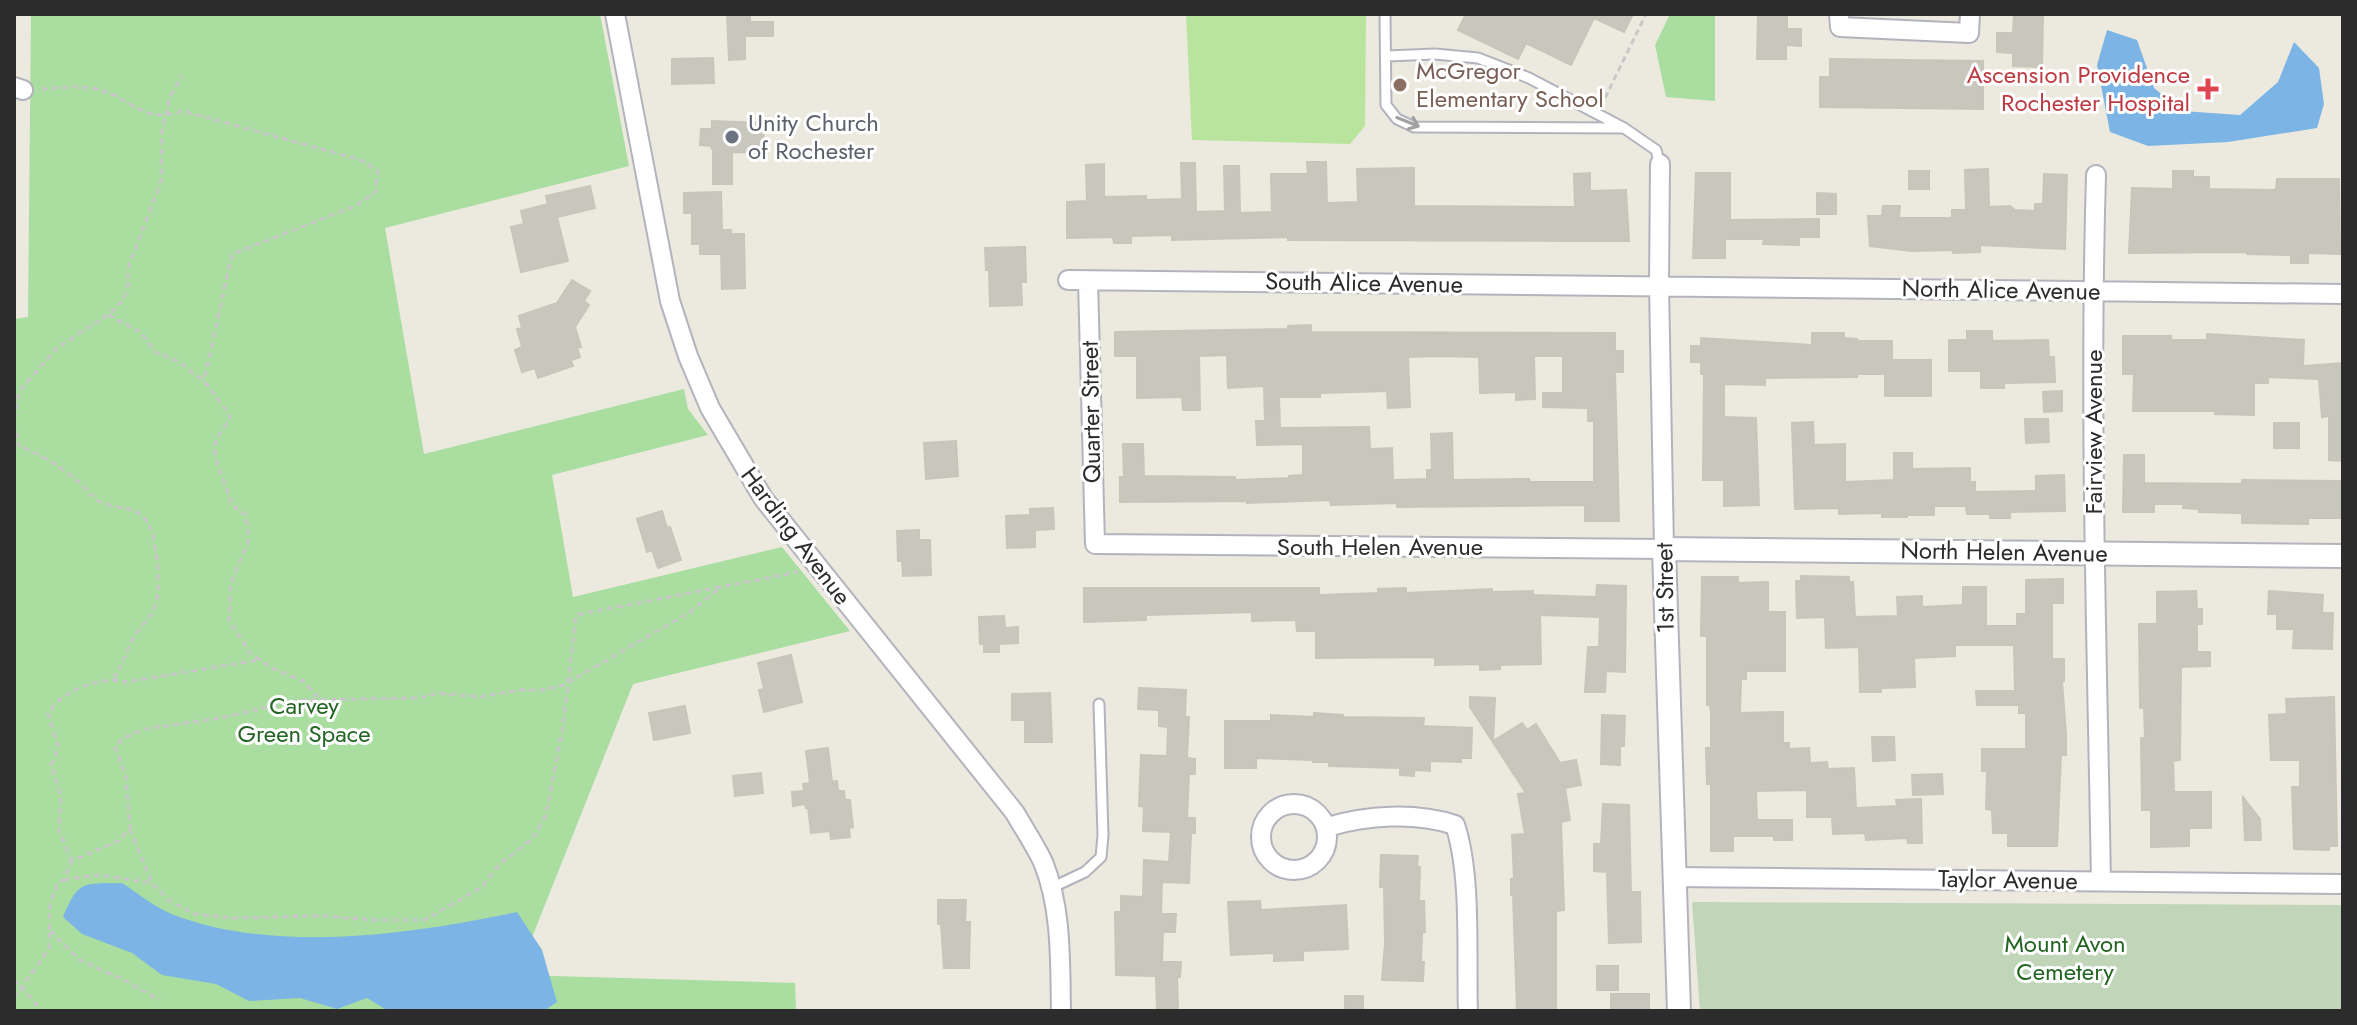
<svg xmlns="http://www.w3.org/2000/svg" width="2357" height="1025" font-family="Jost,sans-serif">
<rect width="100%" height="100%" fill="#ece9df"/>
<path fill="#aadea1" d="M31,14H600L629,166L385,228L424,454L684,389L688,409L708,435L552,475L573,597L782,547L850,631L633,684L517,975L795,983L796,1011H14V319L28,317Z
M1670,14H1715V101L1666,97L1655,45Z"/>
<path fill="#c1d5b8" d="M1692,902L2343,905V1011H1700Z"/>
<path fill="#b9e49e" d="M1186,14H1366L1365,126L1350,144L1192,140Z"/>
<path fill="#7cb5e5" d="M2107,30L2137,40L2154,88L2182,111L2240,115L2278,82L2294,42L2319,68L2324,104L2317,128L2228,142L2148,146L2110,132L2097,65Z
M122,883C138,893 156,908 174,915C277,954 412,934 517,912L542,950L557,1002L544,1011H388L367,998L337,1009L300,998L249,1001L216,984L162,975L132,953L82,934L63,917C79,879 83,884 122,883Z"/>
<path fill="#c8c7be" stroke="#c8c5b9" stroke-width="2" fill-rule="evenodd" d="M727,14H750V22H773V36H745V59L729,60Z
M1466,14H1633L1624,32L1594,18L1571,65L1526,43L1518,59L1458,30Z
M1758,14H1787V29H1801V46L1786,45V59H1757Z
M2014,14H2043L2042,67L2013,66V53L1997,52V33H2013Z
M713,58L714,83L672,84V59Z
M1830,59L1983,61V109L1820,107V77H1830Z
M712,121L764,123L763,153L732,152V184H713V151L711,146L700,145L701,129H712Z
M1307,162H1326L1327,203L1358,202L1357,169L1414,168V206L1575,207L1574,174L1590,173V191L1626,190L1629,241L1288,240V237L1172,240V235L1131,236V243H1114L1113,237L1067,238V202L1087,201L1086,165L1104,164V197L1146,196V200L1182,199L1181,163H1195L1196,212L1225,211L1224,166H1239L1240,213L1272,212L1271,174H1308Z
M1988,169L1989,207L2010,206L2015,210L2035,211V204H2043L2044,174L2067,175L2065,249L1980,245V252L1953,253V250L1912,251L1870,246L1868,216H1882L1883,206H1900L1899,218H1952V210H1966L1965,170Z
M1909,171H1929V189H1909Z
M2173,171H2193V177H2209V189L2276,190L2277,179H2339L2340,254L2308,253V263H2291V255L2247,254V252L2129,253L2132,188L2173,189Z
M1696,173H1730V220L1819,219V237H1799V245L1763,244L1764,239H1725V258H1693Z
M590,186L595,208L557,217L568,261L521,272L511,227L524,224L521,211L548,204L546,196Z
M721,192L722,230H731V234H744L745,288L722,289L721,254H700V244H692V213H684V193Z
M1817,193L1836,194V214H1817Z
M1025,247L1026,282H1021L1022,305L990,306L989,270H986L985,248Z
M572,280L590,291L584,301L589,305L575,327L581,347L577,348L580,357L571,360L573,366L538,378L535,368L522,372L515,350L522,347L517,329L522,328L519,316L557,303Z
M1311,325V332L1615,333V351H1623V372H1615L1619,521H1585V505L1397,507V503L1331,505L1330,500L1247,503V501L1120,502V477H1124L1123,444H1143L1144,476L1235,477V480L1289,478V476L1303,475V444L1257,445L1256,421H1265L1264,386L1228,388L1227,355L1199,356L1200,410H1183L1182,397L1137,398V356H1115V332L1288,329V326ZM1437,356L1479,357L1480,393L1516,392V400L1535,399L1534,356H1563V393H1543V407L1588,408V421H1594V482H1530L1529,479L1453,480L1452,433L1431,434L1432,470H1427V479L1393,480L1392,448L1370,449L1369,427L1280,428L1279,397H1320V393L1387,391L1388,408L1410,407L1408,357Z
M1967,331H1992V341L2048,340L2049,357H2054L2055,382L2004,383V388H1981V371H1949V340H1967Z
M1812,333H1844V338L1857,339V341H1892V360H1931V396H1885V374H1857V377L1765,378V385L1724,384V417L1756,418L1759,505L1724,506V480H1703L1704,374H1701V362H1691V346H1701V338L1812,345Z
M2207,334L2304,340L2303,366L2343,363V461L2329,460V416L2322,417L2319,379L2268,377V383H2254V415L2215,414V411H2133L2134,374H2123V336H2171V340H2207Z
M2062,391V411L2044,412L2043,392Z
M2025,419H2048L2049,442L2026,443Z
M1813,422L1814,445L1845,444V482L1894,480V453H1912V469L1970,468V482H1975V492L2036,491V476L2064,475L2065,511L2010,512V518H1990V514H1967L1966,506H1934V515H1907V517H1882V513L1839,514V508L1795,509L1792,423Z
M2274,423H2299V448H2274Z
M956,441L958,476L926,479L924,443Z
M2124,455H2144V483L2242,484V480L2342,481L2341,518H2308V524L2242,523V513L2199,512V509L2183,508V504H2154V512H2123Z
M1053,508L1054,529L1035,530V547L1007,548L1006,516L1030,515V509Z
M662,511L667,528L670,527L681,560L658,568L652,550L647,552L637,519Z
M919,530V540H930L931,575L903,576L902,561H898L897,531Z
M1801,576L1849,577V582H1853L1855,617L1898,616L1897,597L1922,596V607L1963,605V587H1986V626H2017V614H2026V580L2063,579V603H2052V659H2064V681H2062L2066,734V755H2061L2057,846H2008V833H1993L1992,810L1986,809L1987,771H1982V749H2026V713H2019V705H1977L1976,691H2015L2014,645H1955V656L1914,658L1915,687L1881,688V692H1860L1859,647L1826,648L1825,617L1797,618L1796,581H1801Z
M1702,577H1738V583L1768,582V612H1785V671H1746V679H1741L1740,713L1783,712V743H1789V749L1809,748L1810,763L1827,762L1828,769L1854,768L1856,808L1897,806L1896,800L1921,799L1922,843H1908L1907,838L1866,840L1865,833L1833,834L1832,817H1807V790L1756,791L1757,820H1792V840H1774V836H1733V851H1711V784H1707L1706,748H1711V713L1710,705H1707V636H1701Z
M1597,585L1626,586L1625,672L1606,671L1605,692H1585L1588,647H1599L1600,617L1540,615L1541,664L1500,665V669L1480,670V664L1435,665V657L1316,658V631H1297L1296,620L1252,621V612L1146,615V620L1084,622V588H1319V595L1378,593V589L1406,588V593L1492,589V592L1533,591V595L1596,597Z
M2196,591L2197,609H2202V624H2197V652H2210V666L2181,667L2180,760L2173,761L2174,792H2211V828H2189V846L2151,847V810H2142L2141,738H2145L2144,708H2140L2139,624H2157V592Z
M2269,591L2323,595L2322,613H2333L2332,649L2293,648L2294,629H2277V614H2268Z
M1004,616L1005,628L1018,627V643L999,644V652H984V644H980L979,617Z
M791,655L802,702L764,712L759,690L764,689L758,663Z
M1139,688L1186,690L1185,717H1189L1187,758L1195,759V774H1189L1187,818H1195V833H1191L1189,883L1162,882L1161,914H1176L1175,932H1163L1162,962H1181L1180,977H1177L1178,1009H1157L1156,976L1116,975L1115,912H1121V896L1143,897L1144,860L1169,862L1171,832L1143,831L1144,807L1139,806L1141,755L1167,756L1168,727L1159,726V710L1138,709Z
M1050,693L1052,742H1025V720H1012V694Z
M1470,697L1495,698L1493,741L1522,723L1527,730L1536,724L1560,763L1576,760L1581,785L1565,788L1570,820L1561,822L1564,910L1556,911V1011H1517L1513,895H1511V879H1514L1512,835L1525,834L1518,794L1526,793L1470,707Z
M2334,697L2337,846H2329V850L2294,849L2292,787H2300V760H2271L2269,715L2287,714L2286,699Z
M685,706L690,733L654,740L649,713Z
M1314,713L1343,715V717L1424,718L1423,726L1472,728L1471,758H1461V762L1430,761V771L1414,770V776L1400,775V768L1329,766V762H1313V760L1256,758V768H1225V721H1271V715L1314,717Z
M1602,715L1625,716L1624,746H1620V765L1601,764Z
M1872,737H1894L1895,760L1873,761Z
M828,748L832,782L837,781L838,791H844L845,800H850L853,827L849,828L850,837L831,839L830,831L811,833L808,807L806,808L805,804L793,806L792,792L804,791L803,784L810,783L806,751Z
M761,773L763,793L735,796L733,776Z
M1942,774L1943,794L1913,795L1912,775Z
M2243,797L2260,819L2261,840H2245Z
M1603,804L1629,805L1631,892H1640L1641,942L1609,943L1607,872L1594,871V844H1601Z
M1381,855L1418,856L1417,867H1420L1419,901H1424L1425,932L1422,933L1421,962H1424L1423,981L1382,980L1385,944L1384,887H1380Z
M938,900H966L965,922H970L969,968H944L941,924H938Z
M1260,901L1261,910L1346,905L1348,949L1303,951V960L1274,961V953L1231,955L1228,902Z
M1597,966H1618V990H1597Z
M1611,994H1649V1011H1611Z
M1345,996H1363V1011H1345Z"/>
<g fill="none" stroke-linecap="round" stroke-linejoin="round">
<g stroke="#b3b3be" stroke-width="13">
<path id="service" d="M1385,14L1386,105L1397,119L1414,127L1624,128
M1387,56L1435,54L1478,58L1529,78L1624,128L1656,150L1660,164
M1051,888L1085,872L1101,857L1103,835L1099,704"/>
</g>
<g stroke="#b3b3be" stroke-width="22">
<path id="minor" d="M615,14L670,301L688,356L710,408L763,498L1015,813C1024,829 1035,845 1043,862C1062,908 1060,962 1061,1011
M1839,14L1840,27L1969,33L1970,14
M14,87L23,90
M2096,175C2089,410 2097,646 2101,881
M1068,280L2343,294
M1088,281L1095,544L1664,549L1659,286L1660,164
M1261 837a33 33 0 1 1 66 0a33 33 0 1 1-66 0Z
M1327,827C1367,815 1415,812 1455,825C1472,875 1466,957 1468,1011
M1673,877L2343,884"/>
</g>
<g stroke="#b3b3be" stroke-width="26">
<path id="tertiary" d="M1679,1011L1664,549L2343,556"/>
</g>
<path stroke="#c8c8c8" stroke-width="3" stroke-dasharray="6 4" stroke-linecap="butt" d="M42,89C61,88 81,85 100,90C136,100 141,124 183,111L361,160L378,171L375,193L353,207L232,254L204,381
M1605,98L1646,14
M108,315L141,332L155,352L177,361L204,381L227,411L230,418C226,425 219,433 216,441C210,459 228,484 231,504L246,515L249,539L231,583L229,620L250,653L272,668L303,681L321,700
M14,419L20,390L58,347L111,313L123,300L128,285V268L161,182L162,131L170,97L182,76
M14,422L19,446C41,454 64,469 82,485C87,489 90,494 95,498C110,511 132,503 145,519C157,533 161,585 156,603C152,618 139,627 132,640C126,653 122,666 113,679
M130,829L152,883L168,900L194,914L230,918L324,916L373,920H424L481,888L500,864L533,838L546,815L563,726L576,615L798,572
M72,861L59,831L61,796L51,765L59,748L48,714C61,691 100,675 126,682L259,660
M64,880L98,875L152,883
M50,931L80,960L126,981L160,1000
M14,979L42,1011
M14,998L49,949L50,904L57,885L63,880L72,861L118,841L130,829L126,777L115,746L124,738L144,729L220,718L298,700L419,698L438,693L479,697L519,690H542L564,685L690,612L720,588"/>
<use href="#service" stroke="#fff" stroke-width="9"/>
<use href="#minor" stroke="#fff" stroke-width="18"/>
<use href="#tertiary" stroke="#fff" stroke-width="22"/>
</g>
<defs><path id="oneway-shaft" d="M-6 0H5M1.5-3L5.5 0L1.5 3" fill="none" stroke-width="1.6" stroke-linecap="round" stroke-linejoin="round" transform="scale(2)"/></defs>
<use stroke="#a0a0a0" href="#oneway-shaft" transform="translate(1408 122) rotate(22)"/>
<circle fill="#8d6e63" stroke="#fff" stroke-width="3" cx="1400" cy="85" r="8"/>
<path fill="#e0444e" stroke="#fff" stroke-width="3" d="M2204 77h8v8h8v8h-8v8h-8v-8h-8v-8h8z"/>
<circle fill="#6b7280" stroke="#fff" stroke-width="3" cx="732" cy="137" r="8"/>
<g text-anchor="middle" stroke-width="6" stroke-linejoin="round" paint-order="stroke">
<g font-size="24" fill="#785e54" stroke="#fff" text-anchor="start">
<text x="1416" y="79">McGregor<tspan x="1416" dy="28">Elementary School</tspan></text>
</g>
<g font-size="24" fill="#be3a42" stroke="#fff" text-anchor="end">
<text x="2190" y="83">Ascension Providence<tspan x="2190" dy="28">Rochester Hospital</tspan></text>
</g>
<g font-size="24" fill="#5b616d" stroke="#fff" text-anchor="start">
<text x="748" y="131">Unity Church<tspan x="748" dy="28">of Rochester</tspan></text>
</g>
<g font-size="24" fill="#2c2c2c" stroke="#fff">
<text transform="translate(1364 283) rotate(1)" y="8">South Alice Avenue</text>
<text transform="translate(2001 290) rotate(1)" y="8">North Alice Avenue</text>
<text transform="translate(1091 412) rotate(-91)" y="8">Quarter Street</text>
<text transform="translate(2094 432) rotate(-90)" y="8">Fairview Avenue</text>
<text transform="translate(796 536) rotate(53)" y="8">Harding Avenue</text>
<text x="1380" y="555">South Helen Avenue</text>
<text transform="translate(2004 552) rotate(1)" y="8">North Helen Avenue</text>
<text transform="translate(1665 588) rotate(-91)" y="8">1st Street</text>
<text transform="translate(2008 880) rotate(1)" y="8">Taylor Avenue</text>
</g>
<g font-size="24" fill="#226421" stroke="#fff">
<text x="304" y="714">Carvey<tspan x="304" dy="28">Green Space</tspan></text>
<text x="2065" y="952">Mount Avon<tspan x="2065" dy="28">Cemetery</tspan></text>
</g>
</g>
<rect width="2357" height="1025" fill="none" stroke="#2c2c2c" stroke-width="32"/>
</svg>
